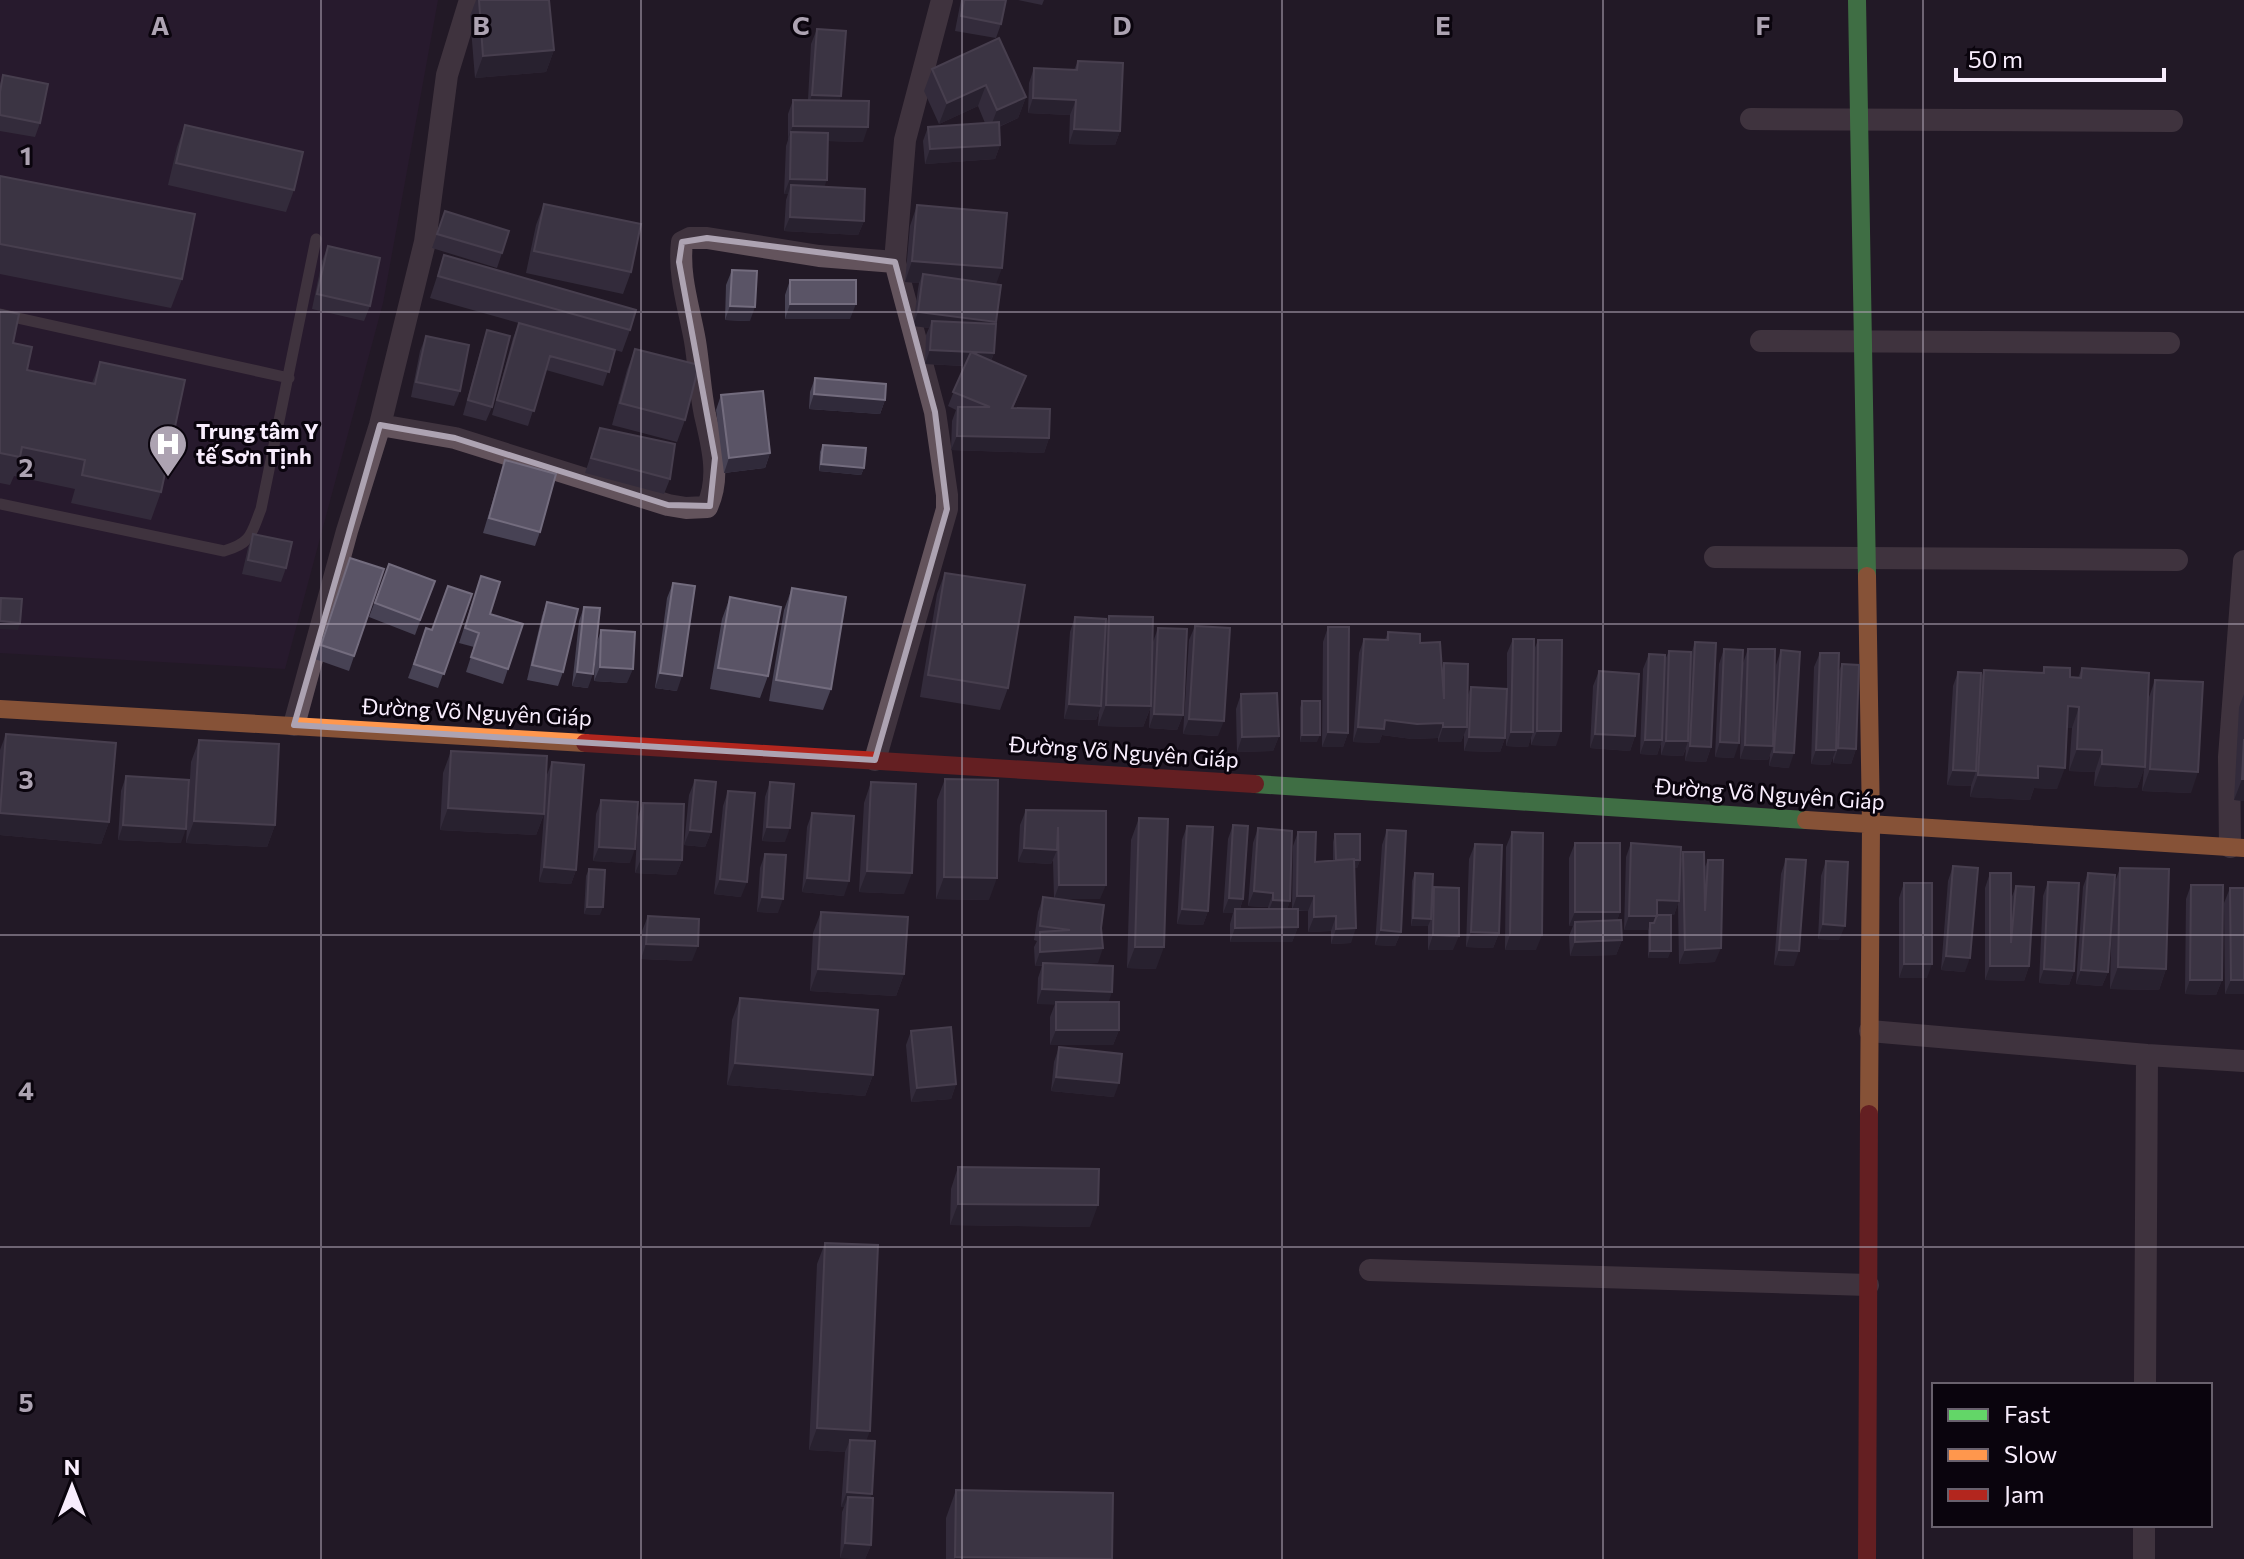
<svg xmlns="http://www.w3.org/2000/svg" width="2244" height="1559" font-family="Commissioner,sans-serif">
<rect width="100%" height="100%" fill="#221926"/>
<path fill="#2e1b35" d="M0,0H438L383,303L285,669L0,653Z"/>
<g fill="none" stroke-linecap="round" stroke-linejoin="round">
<path stroke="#63535c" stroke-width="11" d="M0,314L289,378
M0,504L224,551C252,543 251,534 261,509L316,239"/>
<path stroke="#63535c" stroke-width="22" d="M1751,119L2172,121
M1761,341L2169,343
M380,425L455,438L668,505L686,508L707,507C721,477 712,445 705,415C700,391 699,365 695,341C689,307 678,276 682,242L690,238H707L819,256L895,262
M1715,557L2177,560
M294,725L347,531L380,425L425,242L447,75L470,0
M875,760L947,509V495L935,412L895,262L905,140L942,0
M2230,847L2229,757L2244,561
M1870,1031L2147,1055L2244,1061
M1370,1270L1868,1285
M2145,1385L2147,1055
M2144,1559V1525"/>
<path stroke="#63d668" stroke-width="18" d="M1857,0L1867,576
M1255,784L1806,820"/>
<path stroke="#ff974d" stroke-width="18" d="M1867,576L1871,824L1869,1114
M0,709L585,743
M1806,820L2244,848"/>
<path stroke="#b3261e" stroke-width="18" d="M585,743L1255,784
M1867,1559L1869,1114"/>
</g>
<path fill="#474254" d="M476,0H549L554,50L546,72L475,78L470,16Z
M961,0H1006L1001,24L996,38L955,31Z
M1018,0H1044L1042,5Z
M817,29L840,100L863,142L828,141L824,187L864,221L858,235L784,231L786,200L788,194H784L786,146L788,140V114L793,100H808L811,44Z
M1078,61L1120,131L1115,145L1069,144L1070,115L1028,113L1029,83L1034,68L1074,70Z
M932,69L1026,97L1018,118L999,127L1000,145L995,159L925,164L923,141L928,127L985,123L978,106L939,124L924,91Z
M3,75L40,123L35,137L0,131V84Z
M185,125L294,190L286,212L168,185L177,147Z
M0,176L182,279L171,308L0,274Z
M544,204L631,272L623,294L526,273L536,225Z
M917,205L996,284V322L994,353L991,361L1021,390L1013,408L1049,438L1044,453L951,450L952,421L956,410L948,406L964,366L925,364L926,335L929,328L913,326L918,289L919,283L905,282L910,226Z
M445,211L502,253L497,268L432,248Z
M328,246L370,306L364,321L312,309L322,261Z
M444,255L630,330L622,352L615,350L603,386L546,370L528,426L492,415L513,338L519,323L607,348L430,298Z
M732,270L750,321L725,320L726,285Z
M790,280L850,319H785V295Z
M0,310L13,343L27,370L92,383L100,362L161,492L151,520L71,503L75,489L14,476L10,485L0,483Z
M487,330L492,407L486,421L463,415L482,345Z
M426,336L460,391L454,406L411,397L420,351Z
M635,349L685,420L677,442L612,425L627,370Z
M815,378L885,400L880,414L809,409L810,392Z
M721,395L770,453L765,468L724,473L716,410Z
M600,428L670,479L664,494L585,473Z
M823,445L864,468L861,475L819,471L820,452Z
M505,460L540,532L535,546L483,533Z
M253,534L286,568L281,582L242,574L248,548Z
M350,558L384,569L349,671L315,659Z
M389,564L435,581L415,635L369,617Z
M945,573L1008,688L1000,710L920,697L937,594Z
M481,576L490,614L508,669L503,684L466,672L474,647L459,643Z
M673,583L677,691L655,688L667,598Z
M792,588L831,689L823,710L769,701L784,610Z
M472,594L438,688L408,678L426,628L432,630Z
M730,597L768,676L760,698L710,689L722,619Z
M547,602L563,672L558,686L527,680L542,616Z
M584,607L588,688L572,686L579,621Z
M1109,616L1153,642L1158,628L1183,715L1177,730L1149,728L1150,709L1143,727L1098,726L1099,712L1096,720L1064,719L1070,632L1075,617L1106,624Z
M1195,626L1218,736L1183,734L1189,640Z
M1328,627L1348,733L1343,747H1322L1323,642Z
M601,630L627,683L594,681L596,645Z
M1388,632L1420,643L1442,670L1444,663L1467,697L1471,687L1507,689V653L1513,639L1534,650L1538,640L1556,746L1531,745V736L1528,747L1506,746L1507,690L1505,738L1500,752L1464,751V734L1461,742H1438V738L1412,739L1382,735L1379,743L1353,742L1359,653L1364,639L1385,640Z
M1695,642L1711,747L1706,762L1685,761L1686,748L1683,756L1661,755V743L1657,755L1640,754L1643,669L1649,654L1664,662L1669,651L1691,655Z
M1724,649L1734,758L1715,757L1719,664Z
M1748,649L1774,691L1776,665L1781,650L1789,768L1769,766L1770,755L1768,760L1740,759L1743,663Z
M1820,653L1838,673L1842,664L1856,749L1851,764L1833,763V757L1830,765L1811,764L1814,667Z
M2044,667L2070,677L2078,678L2082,668L2148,700L2155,680L2191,793L2142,791L2144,769L2137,788L2094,786L2095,772L2069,771L2072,728H2067L2057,789L2034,788L2030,800L1970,797L1971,786L1947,785L1953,686L1958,672L1981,678L1984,670L2042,673Z
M1599,671L1635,736L1630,751L1590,748L1593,686Z
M1241,694L1279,736L1273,751L1237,752L1236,709Z
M2244,694V801L2234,800L2239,707Z
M1302,701L1317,742H1300V708Z
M6,734L109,822L101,844L0,835V750Z
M199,740L275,825L267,847L186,843L191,762Z
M451,751L546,777L552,762L576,870L571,884L539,882L544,814L536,835L440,830L443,773Z
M126,776L181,843L118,840L121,791Z
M945,779L989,900L936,899L937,800Z
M695,780L711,832L705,847L684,845L689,795Z
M770,782L785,842L762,841L765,797Z
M871,782L904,894L859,892L864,803Z
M728,791L741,897L714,894L723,806Z
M601,800L630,863L593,861L596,814Z
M643,803L682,860L676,875L635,873L638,817Z
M1026,810L1106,811L1100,899H1061L1098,963L1070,964L1108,1002L1119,1030L1113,1045H1050V1017L1055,1004H1037L1038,978L1042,966H1035L1034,947L1037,941L1034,940L1038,912L1043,897L1054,898L1053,860L1051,864L1018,862L1020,825Z
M812,813L844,896L802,892L807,827Z
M1139,818L1156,969L1127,968L1131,840Z
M1233,825L1243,899L1240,909H1268V907L1248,906L1253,843L1258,828L1290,901L1287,909H1292L1293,846L1298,832L1315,862L1333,861V842L1335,834L1360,860L1357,868H1355L1351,943L1331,944V931L1308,932V911H1298V927L1292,942H1230V924L1233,913H1223L1228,839Z
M1187,826L1208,911L1203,925L1177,924L1182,840Z
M1387,830L1401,932L1395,946L1375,945L1382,845Z
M1512,832L1536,950H1505L1506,847Z
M1575,843L1620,912L1617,920L1622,940L1616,955L1570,956L1569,936L1573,926H1569V858Z
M1631,843L1681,859L1683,852L1704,869L1708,860L1715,962L1679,964L1678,903L1674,915H1671L1668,958H1648V930H1624L1626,857Z
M1475,844L1499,933L1493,948L1466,947L1469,859Z
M765,854L778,913L757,912L760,868Z
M1786,859L1794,966L1774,965L1781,874Z
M1826,861L1839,940L1818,939L1821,876Z
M1953,866L1965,972L1941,970L1948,881Z
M2120,868L2166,969L2159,990L2110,989L2112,911L2108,972L2102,986L2076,984L2083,887L2088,873L2114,885Z
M589,869L600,915L584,914L586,876Z
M1415,873L1432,892L1434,887L1453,950H1428V926H1411L1412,881Z
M1990,873L2011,899L2016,886L2029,966L2024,981L1985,980V888Z
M2048,882L2074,971L2069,985L2039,983L2043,896Z
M1904,883L1927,978H1899V898Z
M2191,885L2222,980L2216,995L2185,994L2186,899Z
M2230,888H2244V994H2225L2224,903Z
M821,912L904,974L896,996L810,991L813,933Z
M648,916L692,961L641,959L642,931Z
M740,998L873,1075L865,1096L727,1085L732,1020Z
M911,1031L956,1084L951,1099L911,1102L906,1045Z
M1059,1047L1114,1097L1051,1091L1054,1062Z
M958,1167L1090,1227L950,1225L951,1189Z
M825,1243L866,1441L870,1498L871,1545L865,1559L840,1558L842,1512L844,1507H841L845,1452L809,1450L817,1264Z
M956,1490L1112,1559H946V1518Z"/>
<path fill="#302a3a" d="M554,50L546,72L475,78L483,56Z
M986,85L978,106L939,124L947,103Z
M812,95L841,96L836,111L807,109Z
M1026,97L1018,118L989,131L997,110Z
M1033,98L1076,100L1070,115L1028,113Z
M793,126L868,127L863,142L791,140V132L787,140Z
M1074,129L1120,131L1115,145L1069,144Z
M1000,145L995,159L925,164L930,149Z
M790,179L827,180L821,195L791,185L788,194H784Z
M790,217L864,221L858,235L784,231Z
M912,261L1002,268L994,290L923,274L919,283L905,282Z
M790,304H856L850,319H785Z
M730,306L755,307L750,321L725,320Z
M918,312L996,322L991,337L932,321L929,328L913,326Z
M930,350L994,353L988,367L925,364Z
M814,394L885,400L880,414L809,409Z
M957,436L1049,438L1044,453L951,450Z
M770,453L765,468L724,473L729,458Z
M821,464L864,468L861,475L819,471Z
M0,621L20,623L18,630L0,629Z
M600,667L633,669L627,683L594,681Z
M577,672L593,674L588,688L572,686Z
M660,673L682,676L677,691L655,688Z
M1069,704L1101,706L1096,720L1064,719Z
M1106,705L1151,706L1143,727L1098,726Z
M2068,706L2079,707L2072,728H2060Z
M1154,714L1183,715L1177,730L1149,728Z
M1189,719L1224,721L1218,736L1183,734Z
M1385,720L1443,723L1438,738L1412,739L1382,735L1379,743L1353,742L1358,727Z
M1443,727H1467L1461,742H1438Z
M1537,731H1561L1556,746L1531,745Z
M1328,732L1348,733L1343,747H1322Z
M1511,732H1533L1528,747L1506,746Z
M1595,734L1635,736L1630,751L1590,748Z
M1302,735H1320L1317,742H1300Z
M1279,736L1273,751L1237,752L1242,737Z
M1469,737L1505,738L1500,752L1464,751Z
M1645,740H1662L1657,755L1640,754Z
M1666,741H1688L1683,756L1661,755Z
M1720,742L1739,743L1734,758L1715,757Z
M1745,745L1773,746L1768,760L1740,759Z
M1690,746L1711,747L1706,762L1685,761Z
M1838,748L1856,749L1851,764L1833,763Z
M2077,749L2102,750L2095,772L2069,771Z
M1816,750H1836L1830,765L1811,764Z
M1774,752L1794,753L1789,768L1769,766Z
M2102,764L2145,767L2137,788L2094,786Z
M2038,766L2065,768L2057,789L2034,788L2030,800L1970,797L1978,775Z
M2150,769L2198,772L2191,793L2142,791Z
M1953,770L1976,771L1971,786L1947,785Z
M2242,779H2244V801L2234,800Z
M448,808L544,814L536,835L440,830Z
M0,813L109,822L101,844L0,835Z
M194,821L275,825L267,847L186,843Z
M123,825L186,829L181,843L118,840Z
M767,827L790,828L785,842L762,841Z
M690,830L711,832L705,847L684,845Z
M599,847L635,849L630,863L593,861Z
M1024,848L1057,850L1051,864L1018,862Z
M641,859L682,860L676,875L635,873Z
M1360,860L1357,868H1333L1336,861Z
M544,867L576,870L571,884L539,882Z
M867,871L912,873L904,894L859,892Z
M944,877L997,878L989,900L936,899Z
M807,878L849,881L844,896L802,892Z
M720,879L747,882L741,897L714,894Z
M1059,885H1106L1100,899H1054Z
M1254,891L1273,893L1268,907L1248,906Z
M1297,896H1314L1308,911L1292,910Z
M762,897L783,899L778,913L757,912Z
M1229,898L1243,899L1238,914L1235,909L1233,913H1223Z
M1273,900L1290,901L1285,915H1267Z
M1657,900L1679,901L1674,915H1652Z
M587,907H603L600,915L584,914Z
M1182,909L1208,911L1203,925L1177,924Z
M1575,912H1620L1615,926L1575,922L1573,926H1569Z
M1336,916L1331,931L1308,932L1314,917Z
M1629,916H1657L1652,931L1650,923L1648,930H1624Z
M1413,918L1431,919L1428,926H1411Z
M1823,924L1845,926L1839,940L1818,939Z
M1298,927L1292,942H1230L1235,928Z
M1356,928L1351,943L1331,944L1336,929Z
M1381,930L1401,932L1395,946L1375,945Z
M1471,932L1499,933L1493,948L1466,947Z
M1433,935L1459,936L1453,950H1428Z
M1510,935H1542L1536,950H1505Z
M1622,940L1616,955L1570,956L1575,942Z
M646,944L698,946L692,961L641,959Z
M1135,947H1164L1156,969L1127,968Z
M1103,948L1098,963L1035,966L1040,952Z
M1721,948L1715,962L1679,964L1685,950Z
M1779,950L1799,951L1794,966L1774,965Z
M1650,951H1671L1668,958H1648Z
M1946,956L1970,958L1965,972L1941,970Z
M1904,964H1932L1927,978H1899Z
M1990,966H2029L2024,981L1985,980Z
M2118,967L2166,969L2159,990L2110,989Z
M818,969L904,974L896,996L810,991Z
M2044,969L2074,971L2069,985L2039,983Z
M2081,970L2108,972L2102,986L2076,984Z
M2190,980H2222L2216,995L2185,994Z
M2231,980H2244V994H2225Z
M1042,989L1112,992L1107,1007L1037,1004Z
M1056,1030H1119L1113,1045H1050Z
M735,1063L873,1075L865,1096L727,1085Z
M1056,1077L1119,1083L1114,1097L1051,1091Z
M956,1084L951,1099L911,1102L917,1088Z
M958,1204L1098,1205L1090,1227L950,1225Z
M817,1428L870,1431L862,1452L850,1440L845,1452L809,1450Z
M847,1492L872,1494L866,1509L848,1497L844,1507H841Z
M845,1543L871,1545L865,1559L840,1558Z
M955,1557L1087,1559H955Z"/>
<path fill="#5a5466" stroke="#736c7e" stroke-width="2" d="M479,0H549L554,50L483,56Z
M964,0H1006L1001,24L961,16Z
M817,29L846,31L841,96L812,95Z
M999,38L1026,97L997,110L986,85L947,103L932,69Z
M1078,61L1123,63L1120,131L1074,129L1076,100L1033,98L1034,68L1077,70Z
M3,75L48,84L40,123L0,115V92Z
M793,100L869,101L868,127L793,126Z
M999,122L1000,145L930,149L928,127Z
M185,125L303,152L294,190L176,163Z
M791,132L828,133L827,180L790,179Z
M0,176L195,214L182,279L0,244Z
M791,185L865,189L864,221L790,217Z
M544,204L641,224L631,272L534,251Z
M917,205L1007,213L1002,268L912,261Z
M445,211L509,231L502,253L437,234Z
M328,246L380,258L370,306L317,294Z
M444,255L636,310L630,330L438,276Z
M732,270L757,271L755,307L730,306Z
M923,274L1001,285L996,322L918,312Z
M790,280H856V304H790Z
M0,310L19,314L13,343L32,347L27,370L95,384L100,362L185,380L161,492L82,475L85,460L22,447L20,457L0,453Z
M932,321L996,324L994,353L930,350Z
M519,323L615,350L609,372L550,356L534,411L497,400Z
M487,330L510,336L492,407L468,400Z
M426,336L469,345L460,391L416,382Z
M635,349L699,365L685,420L620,403Z
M971,352L1026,376L1012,408L1050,409L1049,438L957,436L958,407H990L953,392Z
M815,378L886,384L885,400L814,394Z
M763,391L770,453L729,458L721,395Z
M600,428L675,444L670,479L591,458Z
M823,445L866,448L864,468L821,464Z
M505,460L556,474L540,532L489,518Z
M253,534L292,542L286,568L248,560Z
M350,558L384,569L354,656L321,645Z
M389,564L435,581L420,620L375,603Z
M945,573L1025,585L1008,688L928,675Z
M481,576L500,582L490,614L523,624L508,669L471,657L479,633L465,628Z
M673,583L695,586L682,676L660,673Z
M448,586L472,594L444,674L414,664L426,628L432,630Z
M792,588L846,597L831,689L776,680Z
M730,597L781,607L768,676L718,668Z
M1,598L22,599L20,623L0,621Z
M547,602L578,609L563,672L532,665Z
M584,607L600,608L593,674L577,672Z
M1109,616L1153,617L1151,706L1106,705Z
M1075,617L1106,619L1101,706L1069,704Z
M1195,626L1230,628L1224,721L1189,719Z
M1328,627H1349L1348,733L1328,732Z
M1158,628L1187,629L1183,715L1154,714Z
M601,630L635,632L633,669L600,667Z
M1388,632L1420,634V643L1440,642L1444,699V663L1468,664L1467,727H1443V723L1417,724L1385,720L1384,729L1358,727L1364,639L1388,640Z
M1513,639H1534L1533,732H1511Z
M1538,640H1562L1561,731H1537Z
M1695,642L1716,643L1711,747L1690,746Z
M1724,649L1743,650L1739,743L1720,742Z
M1748,649H1775L1773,746L1745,745Z
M1781,650L1800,652L1794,753L1774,752Z
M1669,651L1691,652L1688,741H1666Z
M1820,653H1839L1836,750H1816Z
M1649,654L1665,655L1662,740H1645Z
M1842,664L1859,665L1856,749L1838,748Z
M2044,667L2070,668V677L2081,678L2082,668L2149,673L2145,767L2102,764V750L2077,749L2079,707L2068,706L2065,768L2038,766V778L1978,775L1984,670L2044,673Z
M1599,671L1639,674L1635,736L1595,734Z
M1958,672L1981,673L1976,771L1953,770Z
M2155,680L2203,682L2198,772L2150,769Z
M1471,687L1507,689L1505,738L1469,737Z
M1277,693L1279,736L1242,737L1241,694Z
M1302,701H1320V735H1302Z
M6,734L116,743L109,822L0,813Z
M2244,739V779H2242Z
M199,740L279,744L275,825L194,821Z
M451,751L547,756L544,814L448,808Z
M552,762L584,765L576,870L544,867Z
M126,776L189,780L186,829L123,825Z
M945,779L998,780L997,878L944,877Z
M695,780L716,782L711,832L690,830Z
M770,782L794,784L790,828L767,827Z
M871,782L916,784L912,873L867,871Z
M728,791L755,793L747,882L720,879Z
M601,800L638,802L635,849L599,847Z
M643,803L684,804L682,860L641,859Z
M1026,810L1106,811V885H1059L1058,827L1057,850L1024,848Z
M812,813L854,816L849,881L807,878Z
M1139,818L1168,819L1164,947H1135Z
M1233,825L1248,826L1243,899L1229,898Z
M1187,826L1213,827L1208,911L1182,909Z
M1258,828L1292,831L1290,901L1273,900V893L1254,891Z
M1387,830L1406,831L1401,932L1381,930Z
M1298,832H1316L1315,862L1354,859L1356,928L1336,929V916L1314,917V896H1297Z
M1512,832L1543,833L1542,935H1510Z
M1335,834H1360V860H1354V859L1336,860Z
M1575,843H1620V912H1575Z
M1631,843L1681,847L1679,901L1657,900V916H1629Z
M1475,844L1502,845L1499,933L1471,932Z
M1683,852H1704L1705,911L1708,860H1723L1721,948L1685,950Z
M765,854L786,855L783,899L762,897Z
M1786,859L1806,860L1799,951L1779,950Z
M1826,861L1848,862L1845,926L1823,924Z
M1953,866L1978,868L1970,958L1946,956Z
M2120,868L2169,869L2166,969L2118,967Z
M589,869L605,870L603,907H587Z
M1415,873L1433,874L1431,919L1413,918Z
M1990,873H2011V943L2016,886L2034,887L2029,966H1990Z
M2088,873L2115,875L2108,972L2081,970Z
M2048,882L2079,883L2074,971L2044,969Z
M1904,883H1932V964H1904Z
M2191,885H2223L2222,980H2190Z
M1434,887L1459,888V936L1433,935Z
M2230,888H2244V980H2231Z
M1043,897L1104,905L1101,928L1103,948L1040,952V932L1070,930L1040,926Z
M1235,909H1298V927L1235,928Z
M821,912L908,917L904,974L818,969Z
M1657,915H1671V951H1650V923H1654Z
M648,916L699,919L698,946L646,944Z
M1621,920L1622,940L1575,942V922Z
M1043,963L1113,966L1112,992L1042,989Z
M740,998L878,1010L873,1075L735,1063Z
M1056,1002H1119V1030H1056Z
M951,1027L956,1084L917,1088L911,1031Z
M1059,1047L1122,1054L1119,1083L1056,1077Z
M958,1167L1099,1169L1098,1205L958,1204Z
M825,1243L878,1245L870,1431L817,1428Z
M850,1440L875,1441L872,1494L847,1492Z
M956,1490L1113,1493L1112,1559L955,1557Z
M848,1497L873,1498L871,1545L845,1543Z"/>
<path d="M0 0H2244V1559H0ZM707,238L895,262L935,412L947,509L875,760L294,725L380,425L455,438L668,505L710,506L715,458L679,262L682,242Z" fill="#221926" fill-opacity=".55" fill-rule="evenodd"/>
<path fill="none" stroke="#ada3b2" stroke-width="6" stroke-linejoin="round" d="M707,238L895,262L935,412L947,509L875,760L294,725L380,425L455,438L668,505L710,506L715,458L679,262L682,242Z"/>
<path fill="none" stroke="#ada3b2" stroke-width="2" stroke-opacity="0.55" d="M321,0V1559M641,0V1559M962,0V1559M1282,0V1559M1603,0V1559M1923,0V1559M0,312H2244M0,624H2244M0,935H2244M0,1247H2244"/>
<defs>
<g id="hospital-pin" transform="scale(2)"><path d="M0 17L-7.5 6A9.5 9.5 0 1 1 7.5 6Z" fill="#ada3b2" stroke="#0a040d"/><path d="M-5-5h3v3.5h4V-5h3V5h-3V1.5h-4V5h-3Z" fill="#fff"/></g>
</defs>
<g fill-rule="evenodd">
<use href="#hospital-pin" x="168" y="444"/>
</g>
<g text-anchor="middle" stroke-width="6" stroke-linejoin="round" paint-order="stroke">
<g font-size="22" font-weight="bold" fill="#f8edfd" stroke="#0a040d" text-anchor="start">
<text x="196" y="439">Trung tâm Y<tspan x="196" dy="25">tế Sơn Tịnh</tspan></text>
</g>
<g font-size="22" fill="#f8edfd" stroke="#0a040d">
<text transform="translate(477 712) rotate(3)" y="8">Đường Võ Nguyên Giáp</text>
<text transform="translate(1124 752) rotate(4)" y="8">Đường Võ Nguyên Giáp</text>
<text transform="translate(1770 794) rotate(4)" y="8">Đường Võ Nguyên Giáp</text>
</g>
</g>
<g font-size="26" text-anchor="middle" font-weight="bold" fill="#ada3b2" stroke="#0a040d" stroke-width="6" stroke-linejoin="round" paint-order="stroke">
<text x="160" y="35">A</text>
<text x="481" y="35">B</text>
<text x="801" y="35">C</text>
<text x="1122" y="35">D</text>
<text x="1443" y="35">E</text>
<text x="1763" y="35">F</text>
<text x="26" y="165">1</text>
<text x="26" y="477">2</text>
<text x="26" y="789">3</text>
<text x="26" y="1100">4</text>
<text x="26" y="1412">5</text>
</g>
<rect x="1932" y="1383" width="280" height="144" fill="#0a040d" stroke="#69616d" stroke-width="2"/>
<rect x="1948" y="1409" width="40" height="12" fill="#63d668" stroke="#69616d" stroke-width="2"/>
<text x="2004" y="1423" font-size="24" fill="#f8edfd">Fast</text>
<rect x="1948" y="1449" width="40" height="12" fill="#ff974d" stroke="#69616d" stroke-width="2"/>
<text x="2004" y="1463" font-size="24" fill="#f8edfd">Slow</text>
<rect x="1948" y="1489" width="40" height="12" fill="#b3261e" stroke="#69616d" stroke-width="2"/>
<text x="2004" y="1503" font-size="24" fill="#f8edfd">Jam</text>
<g transform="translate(72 1487)" stroke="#0a040d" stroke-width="6" paint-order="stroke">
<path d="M0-6L14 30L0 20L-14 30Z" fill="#f8edfd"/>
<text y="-12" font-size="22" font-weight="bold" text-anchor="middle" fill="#f8edfd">N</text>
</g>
<path d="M1956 68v12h208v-12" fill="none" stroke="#f8edfd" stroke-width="4"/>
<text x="1968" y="68" font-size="24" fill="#f8edfd" stroke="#0a040d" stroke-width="6" paint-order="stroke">50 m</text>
</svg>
